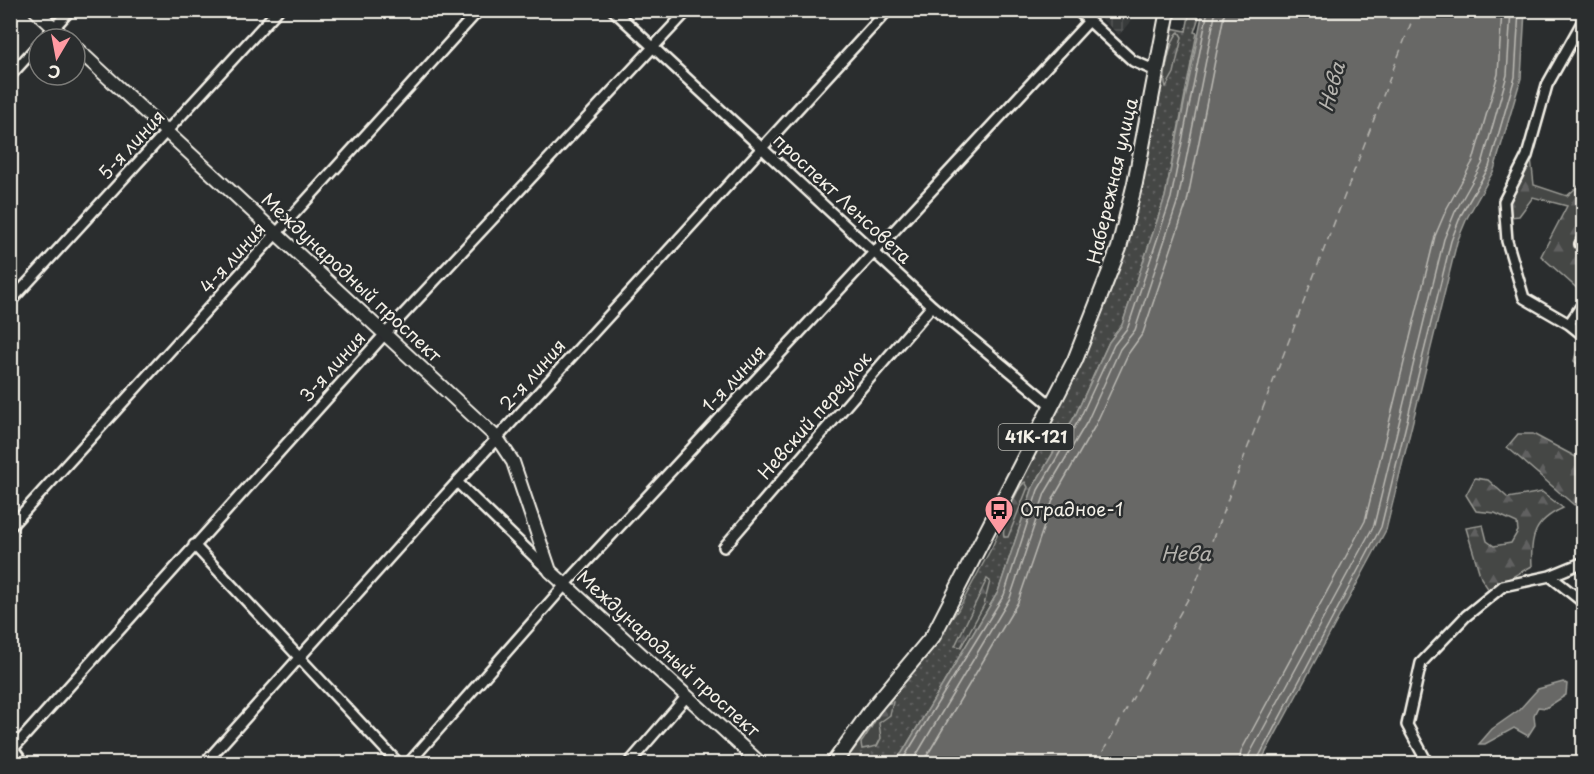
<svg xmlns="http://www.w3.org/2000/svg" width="1594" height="774" font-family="'Playpen Sans',sans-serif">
<defs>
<pattern id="industrial-grid" width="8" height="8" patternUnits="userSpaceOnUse" patternTransform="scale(1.5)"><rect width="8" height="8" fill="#373a3a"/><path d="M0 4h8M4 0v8" fill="none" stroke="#555756"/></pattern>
<pattern id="grass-dots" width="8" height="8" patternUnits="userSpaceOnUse" patternTransform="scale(1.5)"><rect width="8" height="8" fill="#444645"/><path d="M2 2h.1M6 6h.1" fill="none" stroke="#606160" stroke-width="1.8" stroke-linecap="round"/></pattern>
<pattern id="forest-firs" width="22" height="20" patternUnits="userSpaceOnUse" patternTransform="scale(1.5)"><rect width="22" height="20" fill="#444645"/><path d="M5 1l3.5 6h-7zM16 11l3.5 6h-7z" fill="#606160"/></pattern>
</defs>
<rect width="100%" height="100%" fill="#2a2d2e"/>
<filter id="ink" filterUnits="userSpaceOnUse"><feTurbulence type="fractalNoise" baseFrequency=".0167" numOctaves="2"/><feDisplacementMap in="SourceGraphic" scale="12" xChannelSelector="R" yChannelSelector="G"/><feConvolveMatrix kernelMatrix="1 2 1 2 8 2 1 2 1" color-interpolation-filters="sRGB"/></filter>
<g filter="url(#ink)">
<path fill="url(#industrial-grid)" d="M1093,11H1135L1129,23L1119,35Z"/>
<path fill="url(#grass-dots)" stroke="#9c9c96" stroke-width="1.5" d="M1190,11H1201L1194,32L1197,33L1165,197L1122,325L1109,342L1075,416L1033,487L998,592L902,753L892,763L843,764L958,610L992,547L1024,474L1080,363L1125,250L1171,28L1186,31Z"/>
<path fill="url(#forest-firs)" stroke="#9c9c96" stroke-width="1.5" d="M1179,32L1182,37L1174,73L1166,87C1162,79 1171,37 1179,32Z
M1531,158L1534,185L1567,196L1583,182V225L1574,243C1584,256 1588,276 1580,291L1541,256L1567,206L1533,197L1519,216L1510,217L1509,199Z
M1579,344L1583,348V369L1574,361Z
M1518,434H1533L1576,457L1583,451V502L1574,505L1507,447Z
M1475,478L1488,480L1508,498L1542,492L1563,508C1534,521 1530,537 1532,566L1489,590L1481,578L1466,528L1483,525L1487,541L1494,546L1511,543L1518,531L1517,523L1495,513L1476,511L1466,495Z
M1025,482L1028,487L1008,537H1004C1001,526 1016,489 1025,482Z
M987,579L990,581L984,605L961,647L955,646Z
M893,702L890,715L879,723L881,738L877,746L862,749L861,743C871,730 876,717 886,704Z"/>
<path fill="#676866" stroke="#9f9f9a" stroke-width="1.5" d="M1203,11H1525L1521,78L1494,170L1467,218L1457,242L1386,530L1260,763H892L902,753L998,592L1033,487L1075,416L1109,342L1122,325L1165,197Z
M1563,682L1567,684L1566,695L1546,708L1538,707L1534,715L1535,725L1528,736L1514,728L1485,744H1479L1492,729L1519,710L1538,689Z"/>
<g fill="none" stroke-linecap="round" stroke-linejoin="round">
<path stroke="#bcbab4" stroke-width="1.5" d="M900,764L1004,595L1038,490L1080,418L1114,345L1128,327L1171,198L1208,10
M911,764L1010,598L1045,493L1087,422L1120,349L1135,330L1178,200L1216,10
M922,764L1018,602L1054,497L1095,426L1128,354L1143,333L1187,202L1225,10
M1239,764L1241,751L1365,521L1435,236L1447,208L1473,161L1498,74L1502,10
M1248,764L1249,755L1374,525L1444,239L1455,212L1482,164L1507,75L1511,10
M1255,764L1381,527L1451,241L1461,215L1489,167L1515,77L1519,10"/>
<path stroke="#b5b3ae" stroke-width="1.5" stroke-dasharray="8 6" stroke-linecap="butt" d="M1096,764L1193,590L1416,10"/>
<g stroke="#f4f1e8" stroke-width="14">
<path id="street" d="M613,10L932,306L1052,406
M1077,10L1133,61L1156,71
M1584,19L1547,85L1527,156L1504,201L1507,241L1524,298L1569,324L1584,336
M44,39L70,10
M10,76L39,44
M1584,236L1580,244L1584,248
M10,302L278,10
M1569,324L1584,302
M457,482L548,570
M10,527L479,10
M194,545L399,764
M724,547L932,306
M1550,576L1584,603
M11,746L24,764
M10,752L385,334L688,10
M204,764L457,482L888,10
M408,764L565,585L1089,21
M628,764L687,696
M1428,764L1407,725L1421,663L1466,616L1503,586L1550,576L1584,562"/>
</g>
<g stroke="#f4f1e8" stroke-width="16">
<path id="secondary" d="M35,10L66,39
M75,47L497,438L513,462L550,571L761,764"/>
</g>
<g stroke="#f4f1e8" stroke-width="18">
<path id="primary" d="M833,764L873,708L933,636L1075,360L1119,248L1135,183L1168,10"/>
</g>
<use href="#street" stroke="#2a2d2e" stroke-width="9"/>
<use href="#secondary" stroke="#2a2d2e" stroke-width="12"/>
<use href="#primary" stroke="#2a2d2e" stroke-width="14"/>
</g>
</g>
<defs>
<g id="bus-pin" transform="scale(1.5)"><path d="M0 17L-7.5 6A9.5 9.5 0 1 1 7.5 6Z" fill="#ff9aa2" stroke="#2a2d2e"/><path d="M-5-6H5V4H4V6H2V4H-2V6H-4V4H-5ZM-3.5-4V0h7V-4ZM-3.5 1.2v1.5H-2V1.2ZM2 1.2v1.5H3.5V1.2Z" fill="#111"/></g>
</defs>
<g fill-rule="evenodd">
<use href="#bus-pin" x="999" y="510"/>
</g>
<g text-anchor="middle" stroke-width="5" stroke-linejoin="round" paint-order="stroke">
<rect fill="#2a2d2e" stroke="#b7b6b0" stroke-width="1.5" x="998.5" y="424" width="75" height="26" rx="4.5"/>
<g font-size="16" font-weight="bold" fill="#f4f1e8">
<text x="1036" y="443">41К-121</text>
</g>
<g font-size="18" fill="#f4f1e8" stroke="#2a2d2e">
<text transform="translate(132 145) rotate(-47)" y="6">5-я линия</text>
<text transform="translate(1113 181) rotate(-77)" y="6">Набережная улица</text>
<text transform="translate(842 199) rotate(43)" y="6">проспект Ленсовета</text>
<text transform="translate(233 258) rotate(-48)" y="6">4-я линия</text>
<text transform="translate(351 278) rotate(43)" y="6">Международный проспект</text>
<text transform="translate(333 367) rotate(-48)" y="6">3-я линия</text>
<text transform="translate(533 375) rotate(-48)" y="6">2-я линия</text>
<text transform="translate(734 379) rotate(-47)" y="6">1-я линия</text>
<text transform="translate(815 416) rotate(-49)" y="6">Невский переулок</text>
<text transform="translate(668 654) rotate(42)" y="6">Международный проспект</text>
</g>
<g font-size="18" fill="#f4f1e8" stroke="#2a2d2e" text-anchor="start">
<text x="1020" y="516">Отрадное-1</text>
</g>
<g font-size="20" font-style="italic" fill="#b5b3ae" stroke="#2a2d2e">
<text transform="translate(1332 87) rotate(-75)" y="7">Нева</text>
<text x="1186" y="561">Нева</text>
</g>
</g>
<rect width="1594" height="774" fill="none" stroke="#2a2d2e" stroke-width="36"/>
<rect x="18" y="18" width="1558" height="738" fill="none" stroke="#f4f1e8" stroke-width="2" filter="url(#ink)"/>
<g transform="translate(57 57) rotate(190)"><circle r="28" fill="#2a2d2e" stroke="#7b7b78" stroke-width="1.5"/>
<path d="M0-4.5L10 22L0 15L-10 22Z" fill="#ff9aa2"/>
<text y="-9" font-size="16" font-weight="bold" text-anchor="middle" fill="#f4f1e8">С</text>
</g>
</svg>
